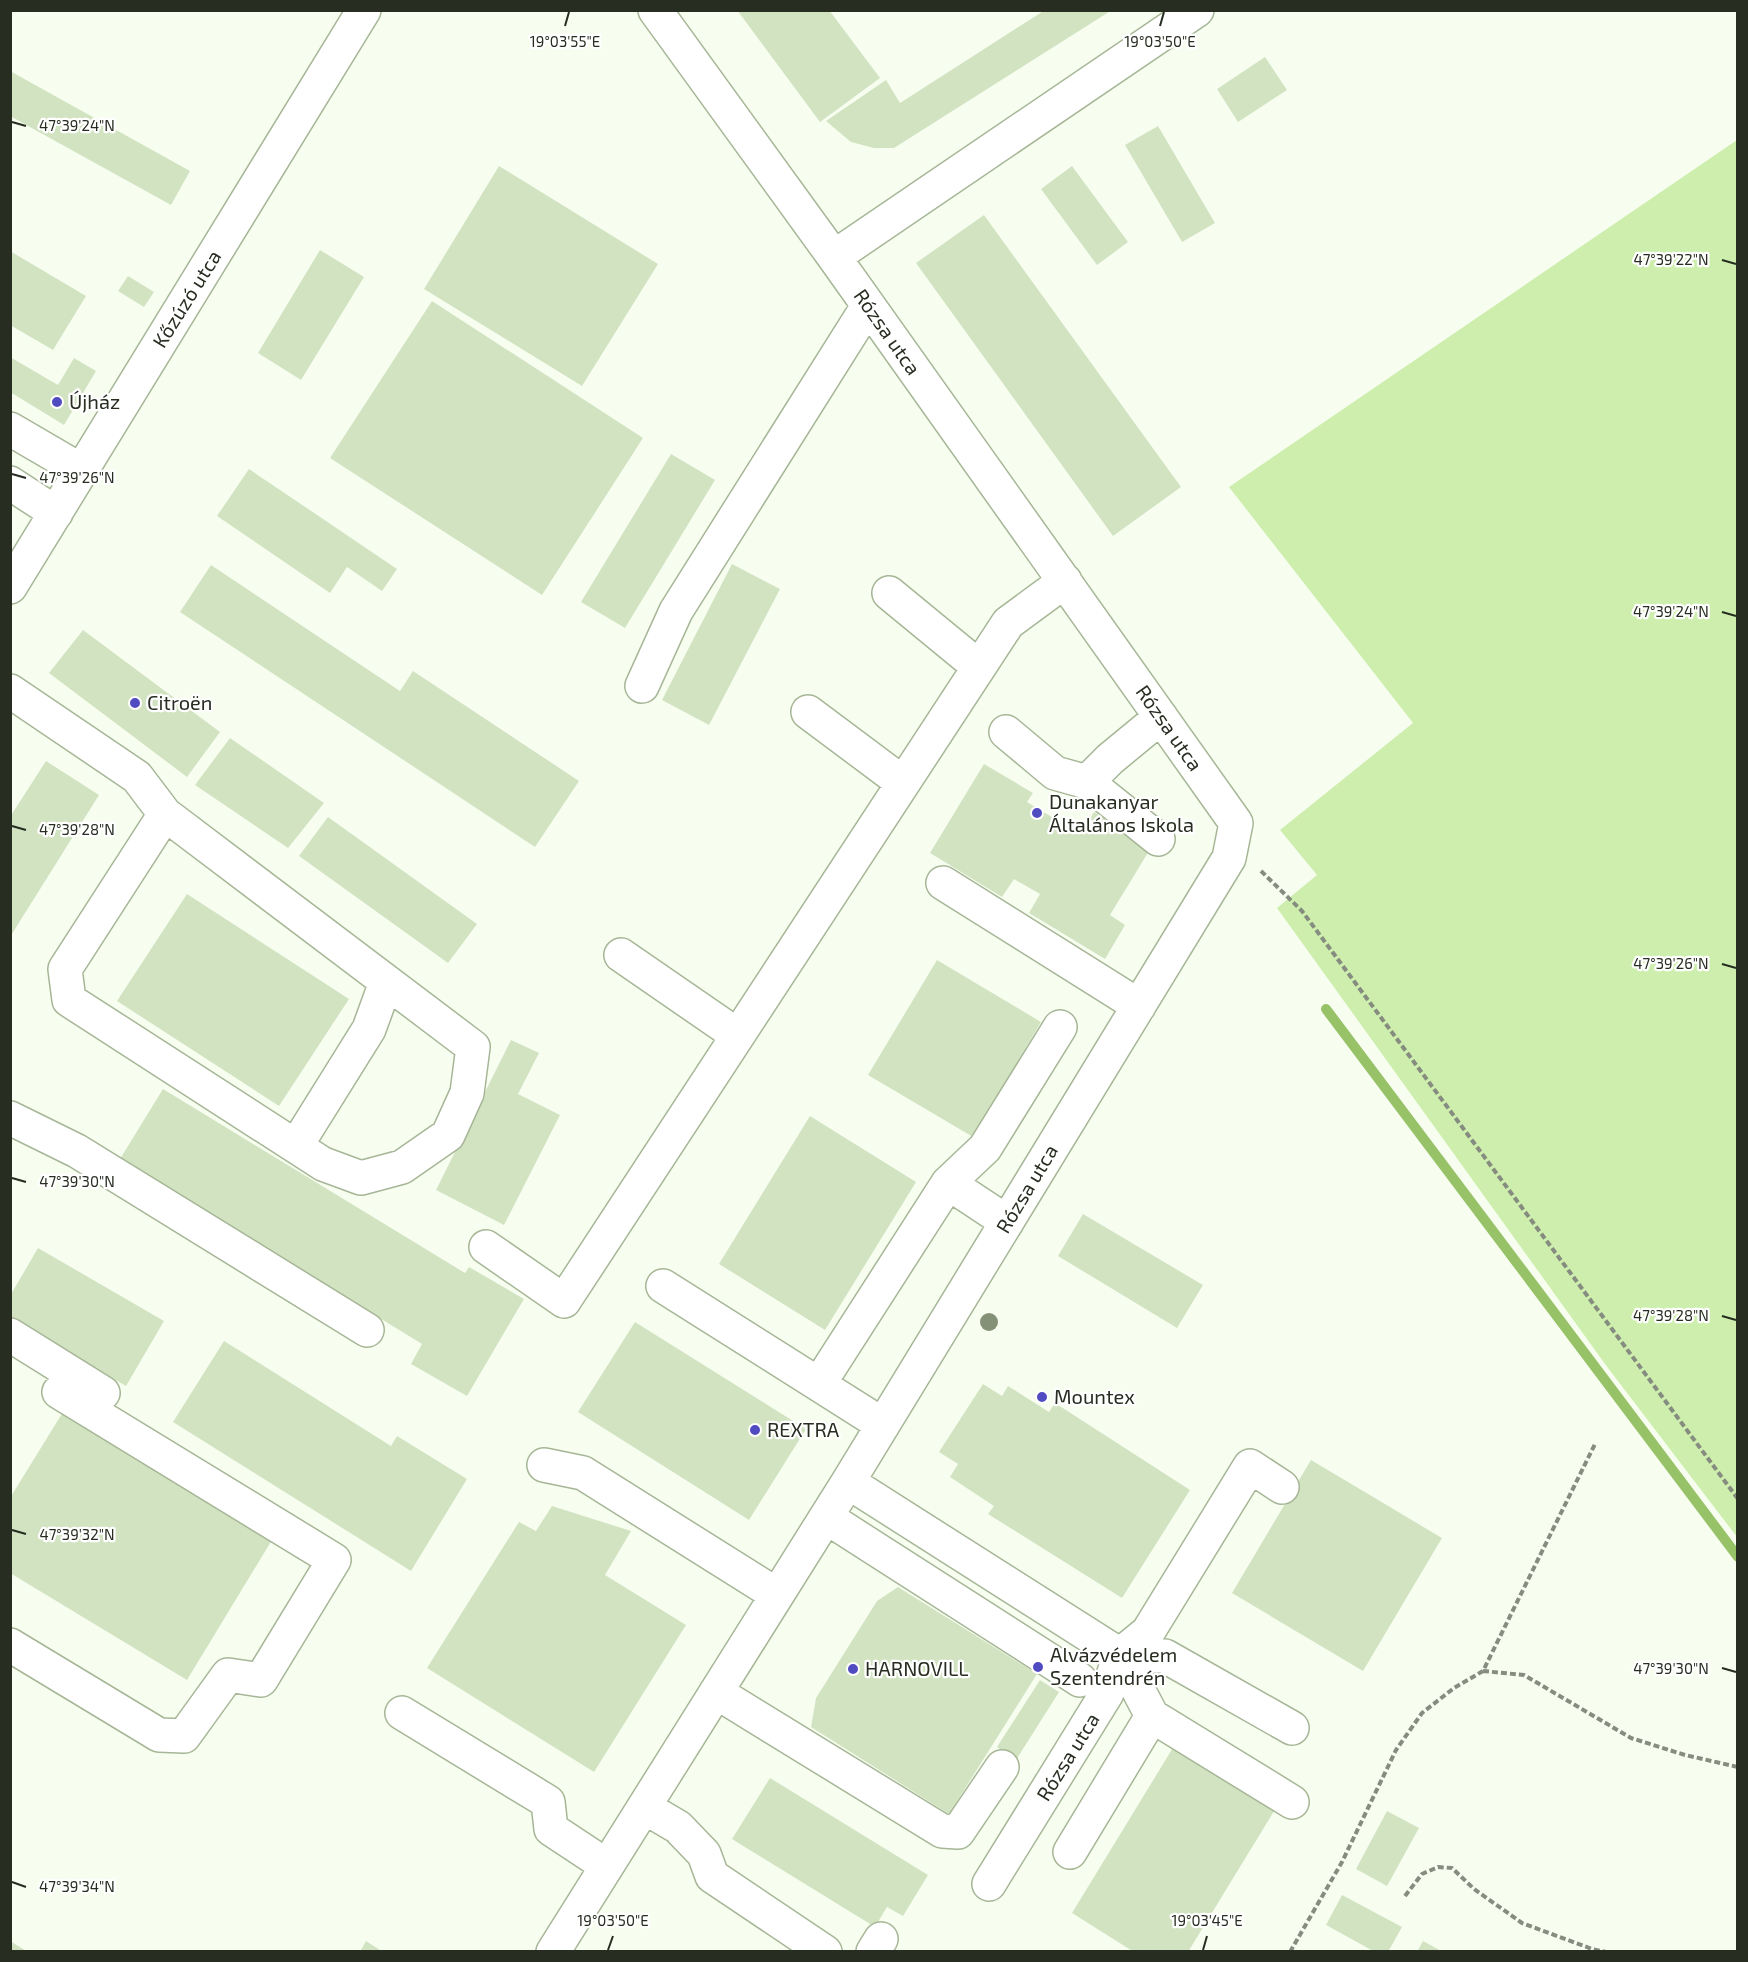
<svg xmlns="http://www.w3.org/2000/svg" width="1748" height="1962" font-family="'Exo 2',sans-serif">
<rect width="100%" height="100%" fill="#f7fef0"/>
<path fill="#cdeeac" d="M1737,140V1537L1605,1364L1277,908L1317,875L1280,830L1413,723L1229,487Z"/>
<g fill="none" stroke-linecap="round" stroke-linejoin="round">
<path stroke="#97c268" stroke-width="10" d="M1326,1009L1738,1557"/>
</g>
<path fill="#d2e3c2" d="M737,10H829L880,78L820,122Z
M1045,10H1112L894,148H874L851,142L826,121L886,80L900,103Z
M1265,57L1287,90L1238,122L1217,89Z
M10,71L190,171L171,205L10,116Z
M1158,126L1215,223L1182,242L1125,145Z
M499,166L658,264L582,386L424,289Z
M1072,166L1128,242L1097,265L1041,189Z
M984,215L1181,487L1113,536L916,263Z
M320,250L364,277L301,380L258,353Z
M10,251L86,296L53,350L10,325Z
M128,276L154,292L144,307L118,291Z
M432,301L643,438L542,595L330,458Z
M10,357L58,385L74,358L96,371L64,425L10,392Z
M671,454L715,480L625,628L581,602Z
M249,469L397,569L382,591L347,567L330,593L217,516Z
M732,564L780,589L709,725L662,700Z
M211,565L400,691L413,671L579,781L535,847L180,612Z
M83,630L220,732L187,777L49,673Z
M230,738L324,803L288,848L195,785Z
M46,761L99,795L10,937V817Z
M984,764L1033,793L1027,802L1080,834L1094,812L1152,846L1110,915L1125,925L1105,959L1029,913L1040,894L1014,879L1002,897L930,853Z
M328,817L477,924L448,963L299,856Z
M187,894L349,999L279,1106L117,1001Z
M937,960L1041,1022L973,1137L868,1075Z
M511,1040L539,1053L518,1094L560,1115L504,1225L436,1190Z
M163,1089L465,1273L469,1267L524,1299L467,1396L411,1364L422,1344L120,1159Z
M810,1116L916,1182L825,1330L719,1264Z
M1083,1214L1203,1285L1177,1328L1058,1256Z
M38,1248L164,1321L126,1386L10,1319V1296Z
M635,1322L806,1429L749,1520L578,1412Z
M224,1341L391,1446L397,1436L467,1479L411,1571L173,1422Z
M983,1384L1002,1396L1008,1386L1049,1412L1055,1403L1190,1490L1122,1598L988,1514L994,1506L950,1477L958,1464L939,1452Z
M63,1412L272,1540L187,1680L10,1573V1498Z
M1311,1460L1442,1538L1363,1671L1232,1593Z
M552,1506L631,1531L605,1575L686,1625L594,1772L427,1668L519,1522L536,1531Z
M898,1587L1037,1674L949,1814L811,1727L816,1698L877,1601Z
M1040,1680L1059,1692L1016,1760L997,1747Z
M1174,1746L1276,1808L1188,1952H1134L1072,1913Z
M770,1778L928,1875L903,1916L887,1907L875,1927L732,1839Z
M1387,1811L1419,1828L1387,1886L1356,1869Z
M1342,1895L1402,1927L1388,1952H1375L1326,1925Z
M10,1941L28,1952H10Z
M366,1941L383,1952H360Z
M1423,1941L1443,1952H1417Z"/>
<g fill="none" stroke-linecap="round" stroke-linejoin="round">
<g stroke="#a6b696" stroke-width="36">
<path id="minor" d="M834,257L1197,10
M10,429L82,471
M10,483L56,513
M10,587L364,10
M889,593L979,667
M642,686L676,611L868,306
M10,691L137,777L165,814L473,1047L467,1093L448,1135L402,1167L361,1178L323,1164L69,1000L65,969L165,814
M808,712L903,783
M1006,732L1055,773L1087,782L1110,759L1161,717
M1087,782L1158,839
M943,883L1139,1006
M621,955L737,1035
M10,1118L77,1151L367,1330
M296,1146L369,1029L386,982
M948,1183L985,1148L1060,1027
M486,1247L564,1301L1008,623L1065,581
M663,1286L883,1425
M10,1335L103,1393
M819,1384L948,1183L1007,1222
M544,1465L583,1473L777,1595
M848,1482L1120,1655L1107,1693L989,1884
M826,1517L1080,1680
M10,1645L159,1735L184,1736L228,1675L261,1680L334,1560L59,1392
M1120,1655L1148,1632L1250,1466L1282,1487
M1120,1655L1152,1716L1292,1802
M1120,1655L1165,1656L1292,1728
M716,1692L942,1831L958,1832L1002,1767
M402,1713L548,1802L551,1829L607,1866
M644,1807L678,1827L704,1854L712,1876L825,1952
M1070,1852L1152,1716
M553,1952L848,1482L1229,858L1236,823L834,257L655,10
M873,1952L881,1939"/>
</g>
<path stroke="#868c7f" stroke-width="4" stroke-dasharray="6 3" stroke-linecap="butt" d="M1261,871L1302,911L1738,1499
M1483,1671L1524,1675L1631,1738L1685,1755L1738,1767
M1405,1896L1422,1874L1438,1867L1452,1868L1474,1889L1522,1923L1592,1949L1606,1952
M1290,1952L1342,1862L1396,1750L1422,1713L1454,1688L1483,1671L1595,1444"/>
<use href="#minor" stroke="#fff" stroke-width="33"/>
</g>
<circle fill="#849176" cx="989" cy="1322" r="9"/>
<path fill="none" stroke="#272d21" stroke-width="2" d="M565,26L569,12M1160,26L1164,12M12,122L26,126M1722,260L1736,264M12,474L26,478M1722,612L1736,616M12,826L26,830M1722,964L1736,968M12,1178L26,1182M1722,1316L1736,1320M12,1530L26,1534M1722,1668L1736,1672M12,1882L26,1887M608,1950L613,1936M1203,1950L1207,1936"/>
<g fill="#514bc2" stroke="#fff" stroke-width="2">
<circle cx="57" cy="402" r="6"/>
<circle cx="135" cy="703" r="6"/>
<circle cx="1037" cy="813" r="6"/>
<circle cx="1042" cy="1397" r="6"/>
<circle cx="755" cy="1430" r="6"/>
<circle cx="1038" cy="1667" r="6"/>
<circle cx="853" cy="1669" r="6"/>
</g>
<g text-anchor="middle" stroke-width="4.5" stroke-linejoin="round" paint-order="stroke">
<g font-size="20" fill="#272d21" stroke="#fff">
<text transform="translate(187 299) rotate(-58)" y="7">Kőzúzó utca</text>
<text transform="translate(887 332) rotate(55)" y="7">Rózsa utca</text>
<text transform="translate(1169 728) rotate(55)" y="7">Rózsa utca</text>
<text transform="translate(1027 1189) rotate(-59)" y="7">Rózsa utca</text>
<text transform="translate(1068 1757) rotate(-58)" y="7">Rózsa utca</text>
</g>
<g font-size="20" fill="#272d21" stroke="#fff" text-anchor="start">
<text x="69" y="409">Újház</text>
<text x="147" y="710">Citroën</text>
<text x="1049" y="809">Dunakanyar<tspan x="1049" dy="23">Általános Iskola</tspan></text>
<text x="1054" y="1404">Mountex</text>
<text x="767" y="1437">REXTRA</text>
<text x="1050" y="1662">Alvázvédelem<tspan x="1050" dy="23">Szentendrén</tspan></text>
<text x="865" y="1676">HARNOVILL</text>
</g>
</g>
<g font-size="15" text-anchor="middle" fill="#272d21" stroke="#fff" stroke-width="4.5" stroke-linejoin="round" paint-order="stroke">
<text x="565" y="47">19°03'55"E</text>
<text x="1160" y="47">19°03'50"E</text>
<text x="77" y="131">47°39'24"N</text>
<text x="1671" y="265">47°39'22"N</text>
<text x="77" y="483">47°39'26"N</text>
<text x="1671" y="617">47°39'24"N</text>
<text x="77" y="835">47°39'28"N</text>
<text x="1671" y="969">47°39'26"N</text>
<text x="77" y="1187">47°39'30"N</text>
<text x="1671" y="1321">47°39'28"N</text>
<text x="77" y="1540">47°39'32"N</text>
<text x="1671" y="1674">47°39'30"N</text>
<text x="77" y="1892">47°39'34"N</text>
<text x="613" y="1926">19°03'50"E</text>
<text x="1207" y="1926">19°03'45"E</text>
</g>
<rect width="1748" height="1962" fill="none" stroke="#272d21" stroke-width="24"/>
</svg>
